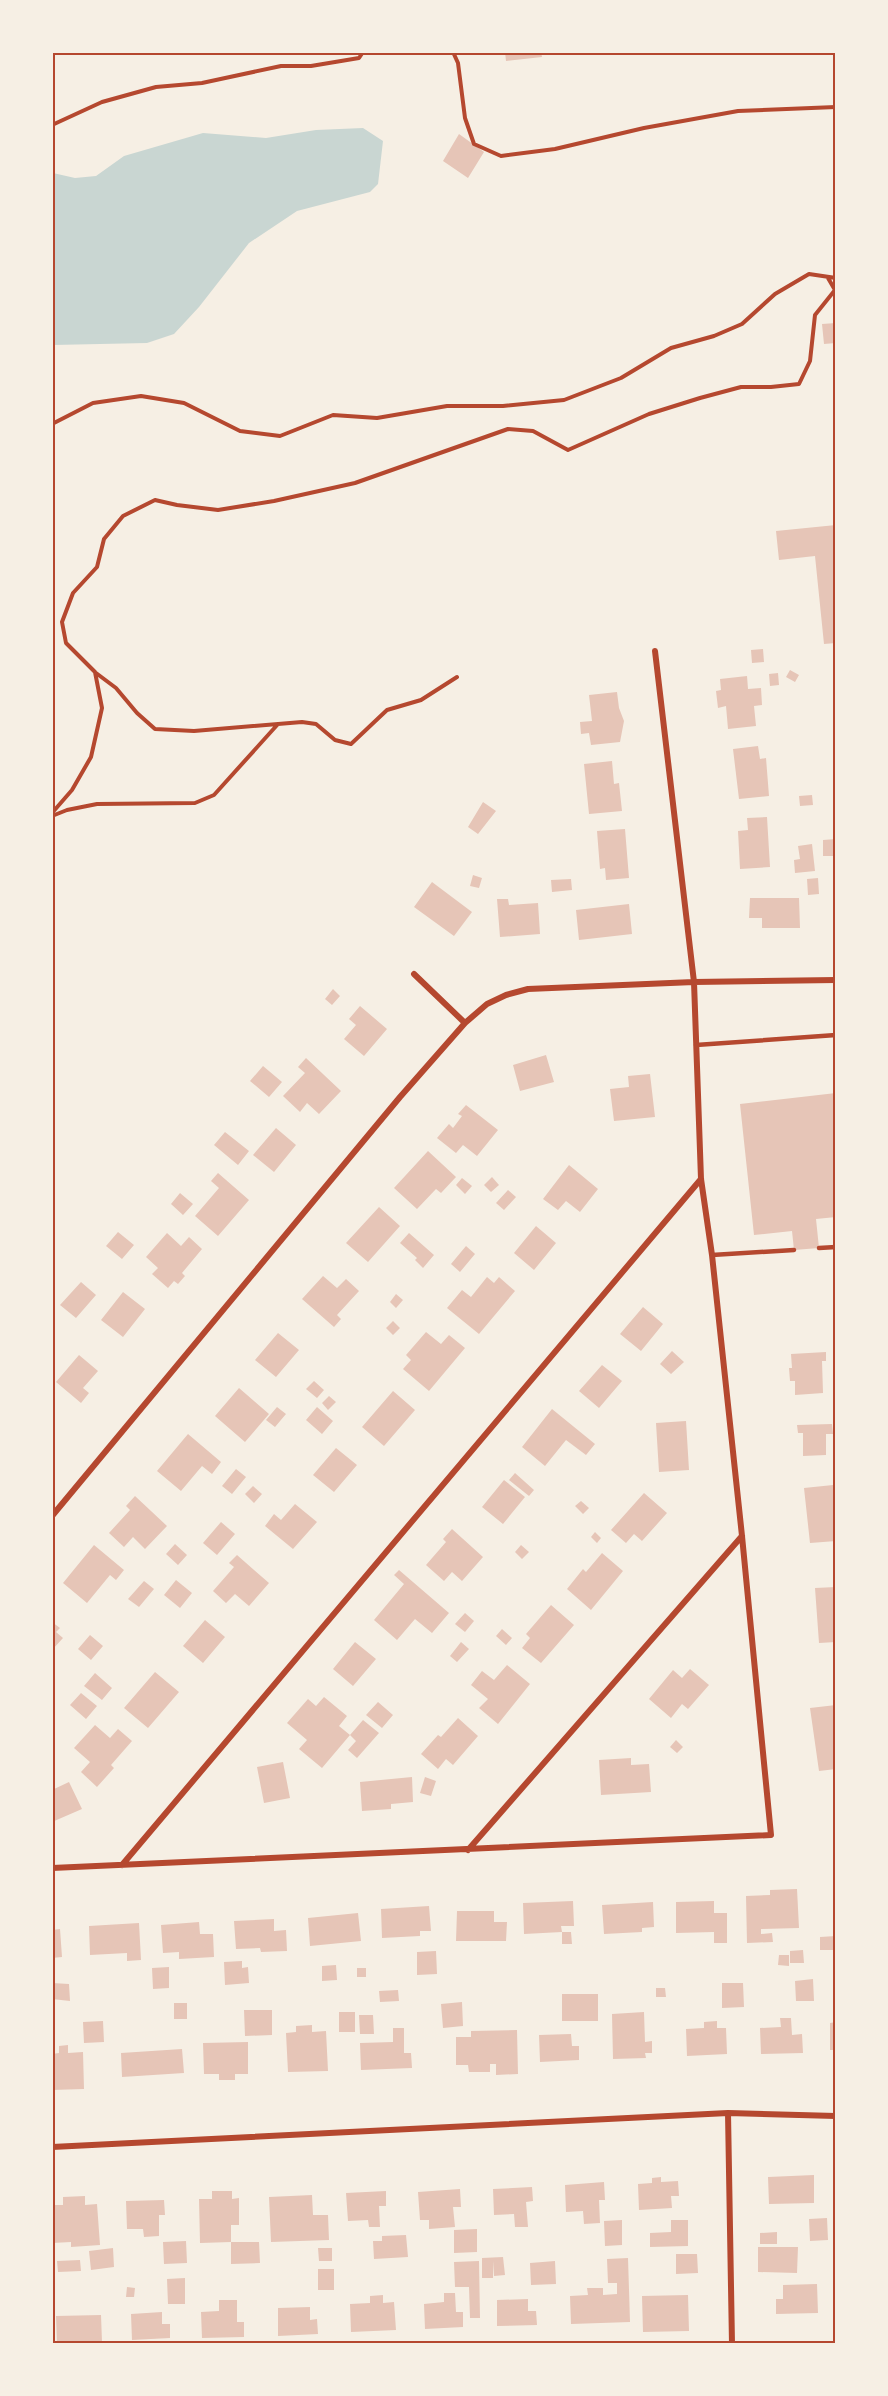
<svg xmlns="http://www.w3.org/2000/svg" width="888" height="2396" font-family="'PT Sans Narrow',sans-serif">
<rect width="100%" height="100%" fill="#f6efe4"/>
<path fill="#c9d6d2" d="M363,128L383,141L378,184L370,192L297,211L249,243L199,307L174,334L147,343L53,345V173L75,178L96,176L124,156L203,133L266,138L316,130Z"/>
<path fill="#e6c5b7" d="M505,52H541L542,57L506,61Z
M459,134L484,152L468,178L443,161Z
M836,323V343L824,344L822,324Z
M836,525V643L824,644L815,556L779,560L776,531Z
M763,649L764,662L752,663L751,650Z
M790,670L799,675L795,682L786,677Z
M778,673L779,685L770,686L769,674Z
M747,676L748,689L761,688L762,705L754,706L756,726L728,729L726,706L718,708L716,691L721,690L720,679Z
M617,692L619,708L624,721L620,742L591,745L589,733L581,734L580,722L592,721L589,695Z
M758,746L760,759L766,758L769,796L739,799L733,749Z
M612,761L614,784L619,783L622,811L589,814L584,764Z
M812,795L813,805L800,806L799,796Z
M483,802L496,811L478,834L468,827Z
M767,817L770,867L740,869L738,831L748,830L747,818Z
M625,829L629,878L606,880L605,868L600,869L597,831Z
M836,839V856H823V840Z
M812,844L815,871L795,873L794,860L800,859L798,846Z
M473,875L482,878L479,888L470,886Z
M818,878L819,894L808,895L807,879Z
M571,879L572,890L552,892L551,880Z
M432,882L472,912L454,936L414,907Z
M750,898H799L800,928H762V918H749Z
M497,899H508L509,905L538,903L540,934L500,937Z
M629,904L632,934L579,940L576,910Z
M333,989L340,996L332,1005L325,999Z
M360,1006L387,1029L364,1056L344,1039L356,1025L349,1019Z
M546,1055L554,1082L520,1091L513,1065Z
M306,1058L341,1091L319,1114L307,1103L300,1112L283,1096L305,1073L298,1067Z
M263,1066L282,1082L269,1097L250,1081Z
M650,1074L655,1117L614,1121L610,1089L629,1087L628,1076Z
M836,1093V1217L816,1219L819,1248L794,1250L792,1231L754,1235L740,1104Z
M466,1105L498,1130L477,1156L463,1145L456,1153L437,1138L449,1124L453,1128L462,1116L458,1114Z
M276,1128L296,1145L274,1172L253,1155Z
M225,1132L249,1151L238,1165L214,1145Z
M428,1151L456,1177L441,1193L436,1189L417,1209L394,1188Z
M569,1165L598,1189L580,1212L566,1201L558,1210L543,1199Z
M218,1173L249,1200L218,1236L195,1216L219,1188L211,1181Z
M492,1177L499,1185L491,1192L484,1185Z
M462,1178L472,1186L465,1194L456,1185Z
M508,1190L516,1197L504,1210L496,1203Z
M180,1193L193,1204L183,1215L171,1204Z
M379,1207L400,1226L368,1262L346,1243Z
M536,1226L556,1243L534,1270L514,1253Z
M118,1232L134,1245L122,1259L106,1246Z
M167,1233L181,1246L189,1237L202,1249L182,1273L185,1276L178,1284L174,1281L168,1288L152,1274L158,1268L146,1257Z
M409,1233L434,1255L423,1268L415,1260L417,1258L400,1243Z
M466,1246L475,1254L460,1272L451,1264Z
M323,1276L337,1288L346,1279L359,1291L337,1315L341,1319L334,1327L302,1299Z
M487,1277L494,1283L499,1277L515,1291L479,1334L447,1308L462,1290L471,1297Z
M81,1282L96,1295L76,1318L60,1305Z
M123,1292L145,1309L123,1337L101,1320Z
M396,1294L403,1300L396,1308L390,1302Z
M643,1307L663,1324L641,1351L620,1334Z
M393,1321L400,1328L393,1335L386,1328Z
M426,1332L441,1344L449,1335L465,1348L429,1391L403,1369L411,1360L406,1355Z
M278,1333L299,1350L276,1377L255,1360Z
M672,1351L684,1362L671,1374L660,1364Z
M826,1352V1361H822L823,1393L795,1395V1381H790L789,1368H792L791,1354Z
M79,1355L98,1371L83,1388L89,1393L81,1403L56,1382Z
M602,1365L622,1381L599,1408L579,1391Z
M314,1381L324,1390L317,1398L306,1389Z
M239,1388L269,1414L245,1442L215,1416Z
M393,1391L415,1410L384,1446L362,1427Z
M329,1396L336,1402L328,1410L322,1403Z
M277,1407L286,1414L275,1427L266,1420Z
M317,1407L333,1421L322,1434L306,1420Z
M552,1409L595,1444L586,1455L566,1440L545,1466L522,1447Z
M686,1421L689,1470L659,1472L656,1423Z
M832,1424L833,1434H826V1455L803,1456V1433H798L797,1425Z
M188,1434L221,1462L212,1474L202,1466L181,1491L157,1471Z
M336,1448L357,1465L334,1492L313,1475Z
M236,1469L246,1477L232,1494L222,1486Z
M515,1473L534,1490L529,1496L509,1480Z
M504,1480L525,1497L503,1524L482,1507Z
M833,1485L836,1541L810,1543L804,1488Z
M253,1486L262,1494L254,1503L245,1494Z
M644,1493L667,1513L642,1541L634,1534L626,1543L611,1530Z
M135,1496L167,1526L145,1549L133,1537L124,1547L109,1533L130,1510L126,1506Z
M581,1501L589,1508L583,1514L575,1506Z
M295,1504L317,1522L293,1549L265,1526L274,1514L281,1520Z
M221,1522L235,1534L217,1555L203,1543Z
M452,1529L483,1557L462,1581L452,1572L444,1581L426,1565L446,1542L443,1539Z
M595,1532L601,1538L597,1543L591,1537Z
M175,1544L187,1555L178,1565L166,1554Z
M94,1545L124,1570L116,1580L110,1575L87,1603L63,1583Z
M521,1545L529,1552L522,1559L515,1552Z
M602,1553L623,1571L591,1610L567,1589L583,1569L586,1572Z
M237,1555L269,1583L249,1606L235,1594L226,1603L213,1591L234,1567L229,1563Z
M399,1570L449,1613L432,1633L415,1619L397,1640L374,1620L404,1584L394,1575Z
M176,1580L192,1593L180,1608L164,1595Z
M144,1581L154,1589L139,1607L128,1599Z
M836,1587V1642L819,1643L815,1588Z
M551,1605L574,1625L541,1663L522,1648L530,1638L526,1634Z
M465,1613L474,1621L465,1632L455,1624Z
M205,1620L225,1637L203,1663L183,1646Z
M52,1622L60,1628L56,1632L63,1638L52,1650Z
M502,1629L512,1638L506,1645L496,1636Z
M90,1635L103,1646L91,1660L78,1649Z
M355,1642L376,1659L353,1686L333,1669Z
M461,1642L469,1649L457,1662L450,1656Z
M507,1665L530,1684L498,1724L479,1708L488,1699L471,1685L482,1671L494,1680Z
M690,1669L709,1685L688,1709L682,1704L671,1718L649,1699L673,1670L682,1678Z
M155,1672L179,1692L148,1728L124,1708Z
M95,1673L112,1688L102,1700L84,1686Z
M81,1693L97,1706L86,1719L70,1705Z
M324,1697L347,1716L339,1726L350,1735L322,1768L299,1749L307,1740L287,1723L308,1699L316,1706Z
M378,1702L393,1715L382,1728L366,1715Z
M836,1705V1769L819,1771L810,1708Z
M458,1718L478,1736L453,1765L446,1759L438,1769L421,1754L438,1735L441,1737Z
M363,1720L379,1733L357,1758L348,1750L356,1741L350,1735Z
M95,1725L110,1738L118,1729L132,1741L111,1765L114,1768L97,1787L81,1772L90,1762L74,1748Z
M676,1740L683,1747L677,1753L670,1747Z
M631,1758V1765L649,1764L651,1792L601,1795L599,1760Z
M283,1762L290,1798L264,1803L257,1767Z
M412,1777L413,1802L391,1804V1809L362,1811L360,1782Z
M425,1777L436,1781L431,1796L420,1793Z
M69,1782L82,1809L52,1822V1790Z
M797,1889L799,1928L761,1929V1934L772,1933L773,1942L747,1943L746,1896L770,1895V1890Z
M573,1901L574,1926H561L562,1932L524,1934L523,1903Z
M714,1901V1913H727V1943H714V1932L676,1933V1902Z
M653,1902L654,1927L642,1928V1932L604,1934L602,1905Z
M429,1906L431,1931H420V1936L382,1938L381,1909Z
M457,1911H494V1922H507L506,1941H456Z
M358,1913L361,1941L310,1946L308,1918Z
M274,1919V1931L286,1930L287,1951L261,1952L260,1948L236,1949L234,1921Z
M199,1922L200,1934H213L214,1957L179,1959V1952L163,1953L161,1925Z
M139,1923L141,1960L127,1961V1953L90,1955L89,1926Z
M60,1929L62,1957L52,1958V1930Z
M562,1932H571L572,1944H562Z
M836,1936V1950H820V1937Z
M803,1950L804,1963H790V1951Z
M436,1951L437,1974L417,1975V1952Z
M779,1955H789V1966L778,1965Z
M242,1961V1968L248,1967L249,1983L225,1985L224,1962Z
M336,1965L337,1980L322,1981V1966Z
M169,1967V1988L153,1989L152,1968Z
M357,1968H366V1977H357Z
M813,1979L814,2001H796L795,1981Z
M52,1983L69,1984L70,2001L52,1999Z
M722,1983H743L744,2007L722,2008Z
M656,1988H665L666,1997H656Z
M398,1990L399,2001L380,2002L379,1991Z
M562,1994H598V2021H562Z
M462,2002L463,2026L443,2028L441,2004Z
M174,2003H187V2019H174Z
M244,2010H272V2035L245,2036Z
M339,2012H355V2032H339Z
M644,2012L645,2042L652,2041V2053H645L646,2058L613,2059L612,2014Z
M359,2015H373L374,2034H360Z
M780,2018H791L792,2035L802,2034L803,2053L761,2054L760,2028L781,2027Z
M103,2021L104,2042L84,2043L83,2022Z
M717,2021V2028H726L727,2054L687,2056L686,2029L704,2028V2022Z
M836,2022V2050H830V2023Z
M312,2025V2032L326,2031L328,2071L288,2072L286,2033L296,2032V2026Z
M393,2028H404V2053H411L412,2068L361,2070L360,2043L393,2042Z
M517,2030L518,2074L496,2075V2064H490V2072H469L468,2065H456V2037H471V2031Z
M571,2034L572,2046H579V2060L540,2062L539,2035Z
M248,2042V2074H235V2080H219V2074H204L203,2043Z
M68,2045V2053L83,2052L84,2089L52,2090V2054L59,2053V2046Z
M182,2049L184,2073L122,2077L121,2053Z
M814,2175V2203L769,2204L768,2177Z
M661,2177V2182L678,2181L679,2196H671L672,2208L639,2210L638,2184L652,2183V2178Z
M604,2182L605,2200H599L600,2223L584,2224L583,2211L566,2212L565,2185Z
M532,2187L533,2201L526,2202L528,2227H515L514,2214L494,2215L493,2189Z
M460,2189L461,2207H453L455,2227L429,2229V2220H420L418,2192Z
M212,2191H232V2199L239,2198V2225H231V2242L200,2243L199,2199H212Z
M386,2191V2206H379L380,2227H369L368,2220L348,2221L346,2193Z
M312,2195L313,2215H328L329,2240L271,2242L269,2197Z
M85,2196V2205L97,2204L100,2245L71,2247V2242L52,2243V2205H63V2197Z
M164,2200L165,2215H159V2236L144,2237L143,2229H127L126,2201Z
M827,2218L828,2240L810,2241L809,2219Z
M622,2220V2245L605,2246L604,2221Z
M671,2220H688V2246L650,2247V2233L671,2232Z
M477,2229V2252L454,2253V2230Z
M777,2232V2244H760V2233Z
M406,2235L408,2257L374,2259L373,2241H382V2236Z
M186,2241L187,2263L164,2264L163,2242Z
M231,2242H259L260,2263L231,2264Z
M758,2247H798L797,2273L758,2272Z
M113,2248L114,2267L91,2270L89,2251Z
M318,2248H332V2261H319Z
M676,2254H697L698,2273L676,2274Z
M503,2257L505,2275L494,2276L493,2261V2278H482V2258Z
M628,2258L630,2322L571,2324L570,2296L588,2295L587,2288H603V2295L617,2294V2283H608L607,2259Z
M80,2260L81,2271L58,2272L57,2261Z
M479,2261L480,2318H470L469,2287H455L454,2262Z
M555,2261L556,2284L531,2285L530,2263Z
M318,2269H334V2290H318Z
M185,2278V2304H168L167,2279Z
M817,2284L818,2313L776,2314V2299H783V2285Z
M127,2287L135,2288L134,2297H126Z
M444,2293H455L456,2312H463V2327L425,2329L424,2304L444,2302Z
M383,2295V2303L394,2302L396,2330L351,2332L350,2304L370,2303V2296Z
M688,2295L689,2331L643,2332L642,2296Z
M528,2299V2311H536L537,2325L497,2326V2300Z
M219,2300H237V2322H244V2337L202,2338L201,2312L219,2311Z
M310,2307V2320L317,2319L318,2334L278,2336V2308Z
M162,2312V2324H170V2338L132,2340L131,2314Z
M101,2315L102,2342L57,2344L56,2316Z"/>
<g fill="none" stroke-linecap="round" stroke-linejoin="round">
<path stroke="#b5482f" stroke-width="4" d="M453,52L458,63L465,118L474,144L501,156L555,149L644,128L738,111L836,107
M52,125L102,102L156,87L202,83L281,66H311L359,58L363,52
M52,424L93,403L141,396L184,403L240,431L280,436L333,415L377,418L447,406H503L564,400L621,378L671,348L714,336L742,324L775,294L809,274L836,278
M96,673L116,688L137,713L155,729L194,731L302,722L316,724L335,740L351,744L387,710L421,700L457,677
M52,813L72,790L91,757L102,708L95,672L66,643L62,622L73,593L97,567L104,539L123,516L155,500L177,505L218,510L274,501L355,483L508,429L533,431L568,450L649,414L700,398L741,387H771L799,384L810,361L815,315L835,290L828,278
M52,816L67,810L97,804L195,803L214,795L278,724"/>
<path stroke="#b5482f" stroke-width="4.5" d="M696,1045L836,1035
M819,1248L836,1247
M712,1255L794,1250"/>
<path stroke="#b5482f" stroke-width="6" d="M414,974L465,1023
M52,1516L400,1097L465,1023L487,1004L506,995L528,989L694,982L836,980
M468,1850L742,1536
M122,1865L701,1179
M52,1868L771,1835L742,1536L712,1255L701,1179L694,982L655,651
M728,2113L732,2344
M52,2147L728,2113L836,2116"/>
</g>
<rect width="888" height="2396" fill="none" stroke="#f6efe4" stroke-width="108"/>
<rect x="54" y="54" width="780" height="2288" fill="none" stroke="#b5482f" stroke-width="2"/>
</svg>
